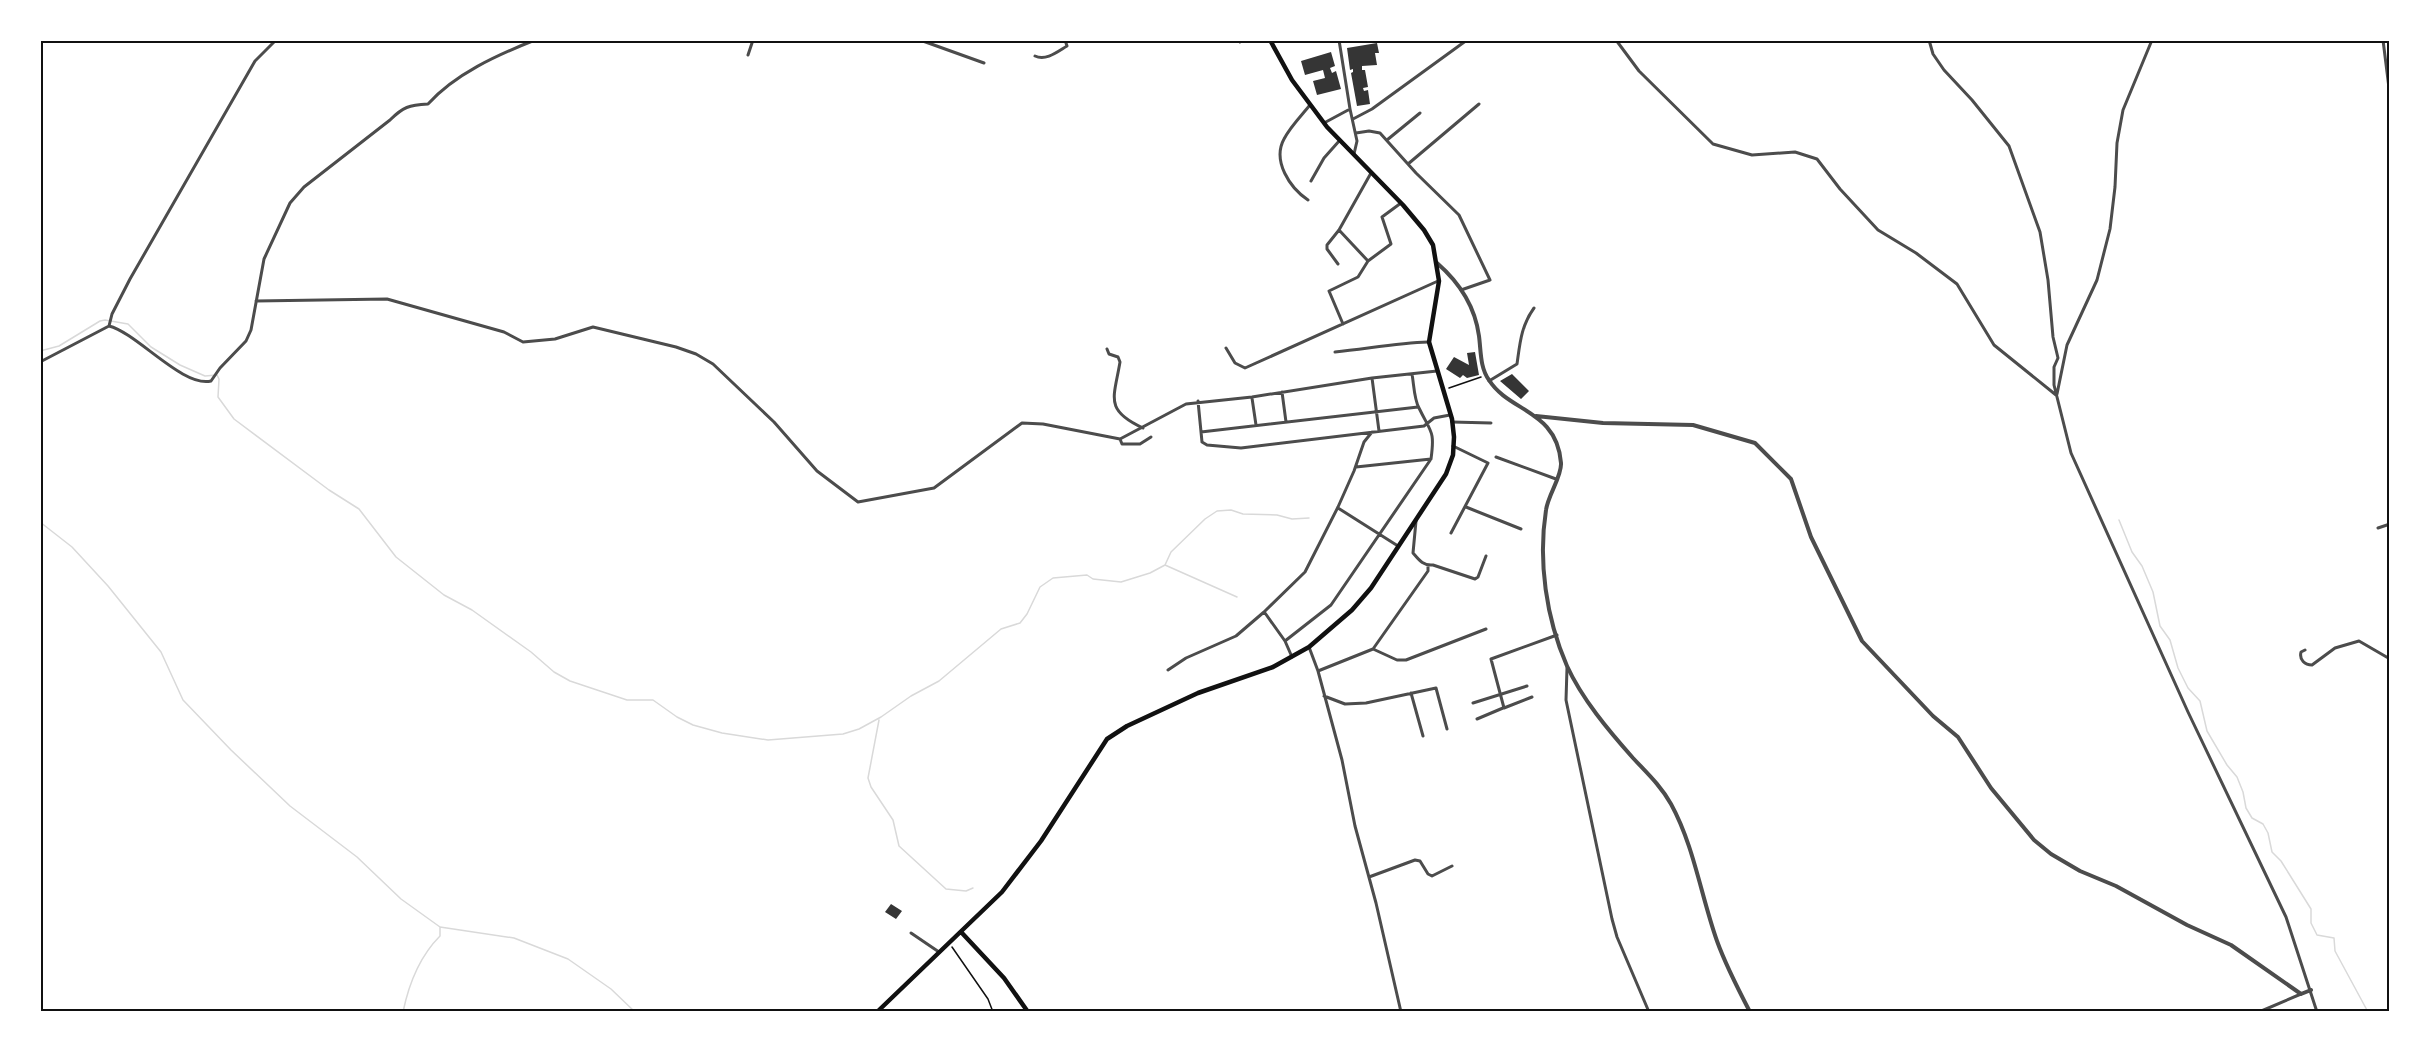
<svg xmlns="http://www.w3.org/2000/svg" width="2430" height="1052" font-family="Overpass,sans-serif">
<rect width="100%" height="100%" fill="#fff"/>
<g fill="none" stroke-linecap="round" stroke-linejoin="round">
<path stroke="#d9d9d9" stroke-width="1.5" d="M40,351L59,346L100,321L105,320L128,324L151,347L180,365L205,376L217,375L219,379L218,397L234,419L329,490L359,509L396,557L444,595L472,610L531,652L554,672L570,681L627,700H653L677,717L693,725L722,733L768,740L843,734L859,729L881,717L911,696L939,681L1001,629L1020,623L1027,614L1040,587L1053,578L1087,575L1093,579L1121,582L1150,573L1165,565L1171,552L1205,519L1217,511L1231,510L1243,514L1277,515L1292,519L1309,518
M2119,520L2132,552L2142,566L2153,592L2160,626L2170,640L2178,668L2188,688L2200,701L2207,731L2227,765L2237,777L2243,792L2246,808L2252,818L2263,824L2268,833L2272,852L2281,861L2311,909V923L2317,935L2334,938L2335,951L2368,1012
M40,522L72,547L108,586L161,652L183,700L231,750L290,806L357,857L401,899L440,927V936C419,957 409,983 403,1012
M1165,565L1237,597
M879,720L868,778L871,787L893,820L899,846L946,889L966,891L973,888
M440,927L514,938L568,959L611,989L635,1012"/>
</g>
<path fill="#353535" d="M1377,43L1379,53H1375L1377,65L1362,66V70H1365L1368,87L1363,88L1364,91L1368,90L1370,104L1357,106L1351,73L1353,72V69L1350,70L1347,48Z
M1331,52L1335,66L1330,68L1332,73L1336,71L1341,89L1317,95L1313,81L1325,78L1323,70L1305,75L1301,61Z
M1475,352L1479,375L1467,378L1463,375L1460,378L1446,369L1454,357L1469,365L1467,353Z
M1512,374L1529,391L1521,399L1500,381Z
M891,904L902,911L896,919L885,912Z"/>
<g fill="none" stroke-linecap="round" stroke-linejoin="round">
<path stroke="#111" stroke-width="1.5" d="M1449,388L1481,377
M952,947L988,999L993,1012"/>
<path stroke="#4c4c4c" stroke-width="3" d="M920,40L984,63
M1172,40L1173,41
M1239,40L1240,42
M1616,40L1639,71L1713,144L1752,155L1795,152L1817,159L1840,189L1878,230L1916,253L1957,284L1994,345L2056,395
M1929,40L1933,54L1944,70L1972,100L2009,146L2040,232L2048,280L2053,337L2058,358L2054,367V385L2071,453L2188,712L2286,917L2317,1012
M2383,40L2390,96
M748,55L753,40
M1035,56C1046,61 1057,52 1067,46L1065,40
M1350,109L1357,141L1354,154
M1353,119L1372,109L1467,40
M1324,123L1350,109L1339,40
M1356,133L1369,131L1380,133L1416,173L1459,215L1490,280L1461,290
M1387,140L1420,113
M1408,164L1479,104
M1311,181L1324,158L1340,140
M1308,200C1290,188 1272,161 1284,139C1290,127 1301,116 1310,105
M1339,230L1368,261L1358,277L1329,291L1343,324
M1368,261L1391,244L1382,217L1401,203
M1338,264L1327,249V245L1339,230L1371,173
M256,301L387,299L504,332L523,342L555,339L593,327L676,347L696,354L713,364L774,422L817,471L858,502L934,488L1022,423L1043,424L1120,439L1186,404L1252,397L1372,378L1437,371
M109,326L112,314L130,279L255,61L276,40
M1226,348L1235,363L1245,368L1438,281
M1107,349L1109,354L1118,357L1120,362C1114,398 1104,410 1143,428
M1335,352C1366,349 1397,343 1428,342
M40,362L109,326C137,333 183,388 211,381L220,368L246,341L251,330L264,259L290,203L304,187L390,120C403,107 409,105 428,104C455,74 497,55 535,40
M1372,378L1379,431
M1489,381L1517,364C1520,343 1521,326 1534,308
M1282,392L1286,422
M2057,394L2067,345L2097,280L2110,229L2115,187L2117,143L2123,110L2152,40
M1252,398L1256,425
M1198,401L1202,442L1207,445L1241,448L1424,426L1434,418L1450,415
M1452,422L1491,423
M1201,432L1418,407
M1120,439L1122,444H1140L1151,437
M1496,457L1556,479
M1356,467L1431,459
M1466,507L1521,529
M1338,508L1398,546
M1416,521L1413,553C1419,560 1423,566 1433,565L1475,579L1478,577L1486,556
M2378,528L2390,524
M1451,533L1488,463L1453,446
M1265,613L1285,641L1292,657
M1285,641L1331,605L1431,459C1435,430 1431,433 1419,408C1414,399 1414,385 1412,374
M1309,647L1318,671L1342,760L1355,826L1376,903L1401,1012
M1373,649L1397,660H1406L1486,629
M2305,650L2301,652C2299,660 2305,665 2312,665L2335,648L2359,641L2390,659
M1567,668L1566,700L1612,919L1617,937L1649,1012
M1168,670L1186,658L1236,636L1264,612L1305,572L1338,507L1354,471L1364,442L1372,432
M1318,671L1373,649L1428,571V565
M1411,693L1423,736
M1324,696L1345,704L1366,703L1436,688L1447,729
M1532,697L1504,708L1491,659L1557,635
M1473,703L1527,686
M1477,719L1503,708
M1369,877L1415,860L1420,861L1428,874L1432,876L1452,866
M911,933L939,952
M2259,1012L2301,994"/>
<path stroke="#4c4c4c" stroke-width="4" d="M1437,263C1460,283 1475,306 1479,336C1481,351 1480,368 1489,380C1509,412 1557,410 1561,463C1562,476 1548,495 1546,510C1538,561 1546,618 1567,666C1582,699 1609,731 1633,758C1647,773 1661,786 1671,804C1694,846 1701,896 1717,941C1726,966 1738,989 1750,1012
M1536,416L1603,423L1693,425L1755,443L1791,479L1811,537L1862,641L1933,716L1958,737L1991,788L2034,840L2051,854L2080,871L2116,886L2187,925L2231,945L2301,994L2311,990"/>
<path stroke="#111" stroke-width="4.5" d="M962,933L1004,978L1028,1012
M877,1012L1002,892L1041,841L1107,739L1127,726L1198,693L1273,667L1309,647L1352,610L1371,588L1446,474L1453,455L1454,437L1452,419L1429,342L1439,281L1433,245L1424,230L1403,205L1327,127L1292,80L1270,40"/>
</g>
<rect width="2430" height="1052" fill="none" stroke="#ffffff" stroke-width="84"/>
<rect x="42" y="42" width="2346" height="968" fill="none" stroke="#111" stroke-width="2"/>
</svg>
